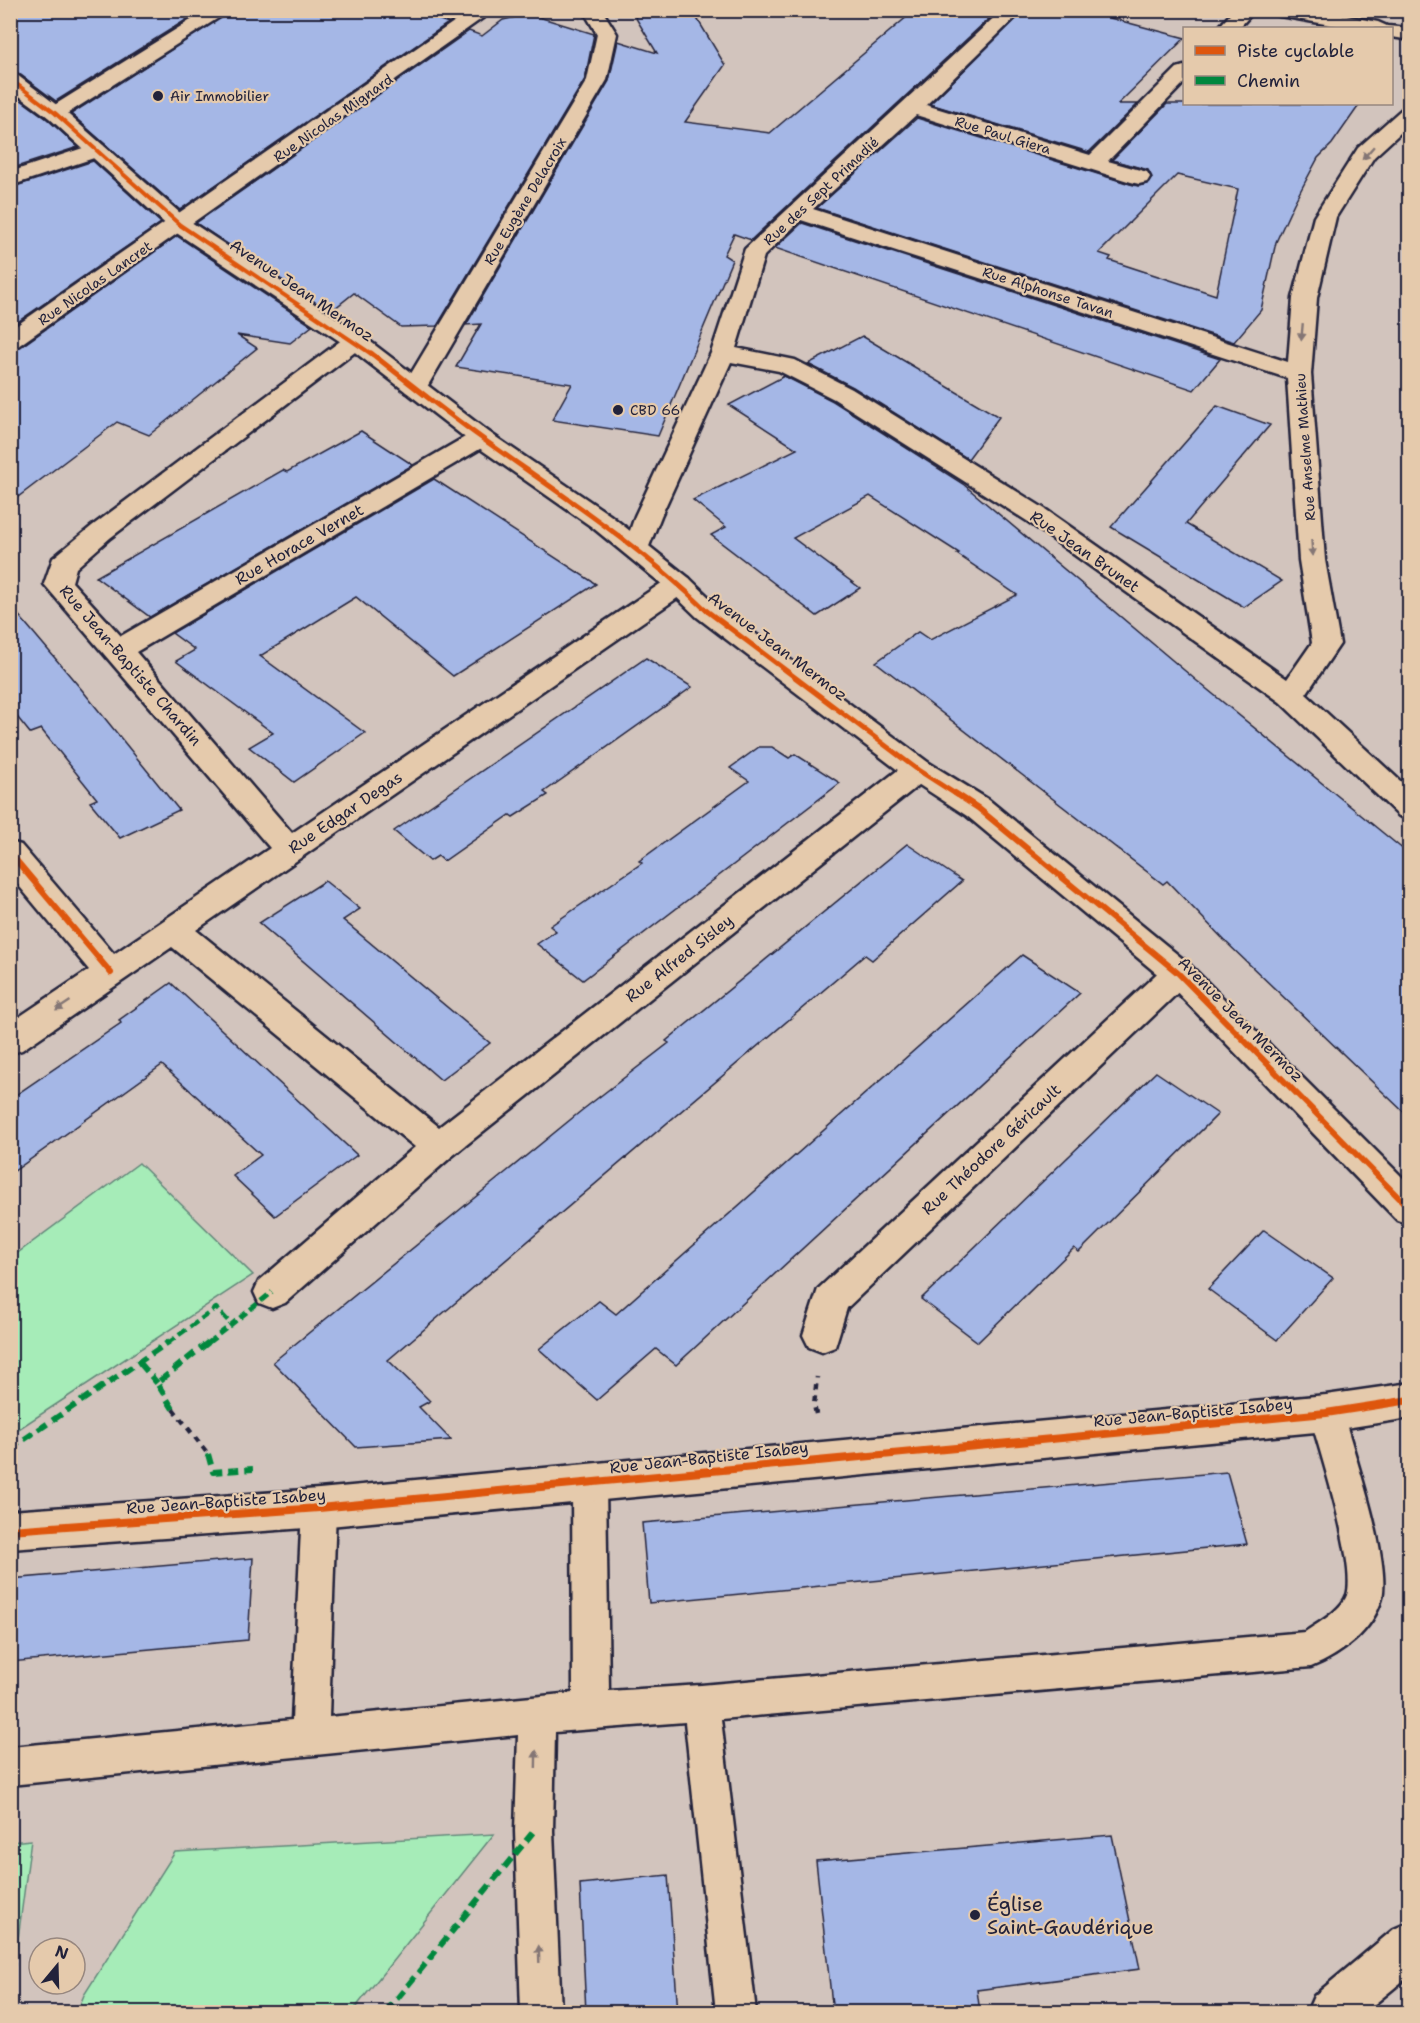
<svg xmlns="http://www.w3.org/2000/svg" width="1420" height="2023" font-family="'Shantell Sans',sans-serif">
<rect width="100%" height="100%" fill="#d2c4bd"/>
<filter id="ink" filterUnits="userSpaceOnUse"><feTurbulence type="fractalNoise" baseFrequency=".0167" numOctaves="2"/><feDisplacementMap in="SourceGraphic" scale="12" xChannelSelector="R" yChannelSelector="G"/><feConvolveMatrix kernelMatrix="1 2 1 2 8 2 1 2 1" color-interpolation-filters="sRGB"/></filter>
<g filter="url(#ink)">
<path fill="#a6ecb8" stroke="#64877a" stroke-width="1.5" d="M139,1163L253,1275L11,1434V1258Z
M494,1834L352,2012H77L84,1995L175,1852Z
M31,1840L11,1992V1842Z"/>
<path fill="#a5b7e6" stroke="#22223b" stroke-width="1.5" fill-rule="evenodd" d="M10,10H202L56,101L18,73L10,71Z
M233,10H414L448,23L180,210L71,114Z
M631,10H692L725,65L685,122L770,133L915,10H998L751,240L734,234L724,255L732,260L658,436L552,420L572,384L456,367L481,324L466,325L609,81L618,41L657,53Z
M1025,10H1080L1185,38L1118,104H1138L1089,152L930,104Z
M529,14L594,34L585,79L437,326L401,327L354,293L330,312L196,223L469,31L482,36L503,20Z
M10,92L47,119L78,147L10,169Z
M1167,104H1360L1332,144L1318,158L1294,203L1276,242L1261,310L1234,342L817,208L917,118L1130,184L1138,186L1148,184L1152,178L1148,170L1112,160ZM1177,175L1238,189L1216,295L1109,260L1111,257L1099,253Z
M93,161L161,223L10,327V188Z
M802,223L1220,359L1194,390L775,248Z
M177,236L312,326L290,343L237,335L257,348L149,435L117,422L10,503V350L19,348Z
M862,336L999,417L968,459L853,387L808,364Z
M784,376L833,401L963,484L1197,681L1410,855V1118L1227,943L1167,881L1163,884L876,662L918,632L930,640L1017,595L957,554L959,553L870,496L793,538L860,588L817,616L711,535L726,527L693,500L797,449L729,405Z
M1217,406L1270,425L1186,524L1282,581L1244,607L1111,527Z
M361,431L413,465L150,617L96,577L283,470L287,472Z
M434,479L596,584L453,676L356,597L260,656L365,733L294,782L249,747L273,733L176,661L195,650L172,633Z
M10,605L82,690L179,810L120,838L90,802L97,799L41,729L30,733L10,708Z
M646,658L692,687L544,792L548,795L513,817L510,815L444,861L438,856L430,861L394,831Z
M759,747H772L789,758L795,754L840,783L583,980L537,944L556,931L550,926L642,863L639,861L749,781L730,768Z
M907,844L962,881L872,960L865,955L388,1360L430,1401L419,1407L451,1440L356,1447L273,1362L581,1111L669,1043L666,1041Z
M325,881L360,909L343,920L490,1043L441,1080L259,923Z
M1022,955L1080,993L676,1365L656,1349L597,1400L539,1349L599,1301L616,1314Z
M171,983L357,1155L275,1216L233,1176L261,1155L162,1065L10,1174V1099L121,1023L119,1020Z
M1156,1072L1218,1114L1079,1252L1074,1248L978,1342L921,1299Z
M1264,1230L1333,1278L1277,1340L1208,1289Z
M1227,1472L1247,1544L649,1603L642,1523Z
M253,1558L248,1640L10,1662V1579Z
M1112,1835L1140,1969L977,1990L980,2013H833L816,1861Z
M668,1875L678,2013H586L580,1884Z"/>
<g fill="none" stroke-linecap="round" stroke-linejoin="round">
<g stroke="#22223b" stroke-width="5">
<path id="service" d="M1326,1398L1338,1402L1343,1413C1354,1454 1391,1560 1382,1598C1373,1631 1341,1655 1311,1667L721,1719L756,2012H716L685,1722L555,1732L553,1831L561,2012H521L515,1831L518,1735L10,1785V1747L292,1720L302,1508L307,1497L319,1492L331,1497L336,1508L329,1717L573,1693L572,1483L577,1472L589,1467L601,1472L606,1483L609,1691L701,1685L1305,1632C1318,1623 1341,1611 1347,1595C1357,1566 1319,1448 1309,1413L1314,1402Z"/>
</g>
<g stroke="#22223b" stroke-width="5">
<path id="minor" d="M207,10H231L62,117L55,119L48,117L45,113L48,109Z
M471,10H494L18,346L10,348V330Z
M583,10H602L617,34L607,80L427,387L424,392L415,394L406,392L403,387L587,80L597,34Z
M1002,10H1023L926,105L1090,155L1177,68L1184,66V83L1108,161L1147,172L1150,177L1147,182L1139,184L1131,182L916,115L813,209L1288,362L1293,298L1314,217L1358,148L1403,108L1410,106V124L1374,157L1336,217L1317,298L1311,374L1325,560L1340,644L1306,694L1410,790V819L1399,816L1280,702L1027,521L834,399L779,371L731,362L661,516L646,554L637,557L628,554L624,548L635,516L711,353L745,249ZM801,220L1287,378L1299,560L1312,643L1287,679L1045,509L852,389L795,360L736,348L764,256Z
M1234,10H1255L1239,28H1218Z
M1271,10H1315L1378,22L1387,26L1410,28V40L1392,37V28H1348L1280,16L1273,14Z
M95,144L103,145L106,150L103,155L10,186V172Z
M355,334L363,336L367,341L363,346L110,538L76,568L72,582L121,636L472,433L481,430L490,433L494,438L490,443L136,652L292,833L669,578L679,575L689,578L693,584L689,590L196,930L439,1127L907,763L918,759L929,763L933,770L929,777L451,1157L285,1303L272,1308L259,1303L254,1292L259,1281L415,1147L172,947L22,1050L10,1054V1023L89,970L10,875V842L21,845L114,954L270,848L44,584L53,558L92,526L347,336Z
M1178,960L1189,964L1194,973L1189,982L847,1308L835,1347L822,1352L809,1347L803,1335L818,1289L1167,964Z
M1410,1383V1418L1326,1431L319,1527L10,1549V1511L319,1489L1326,1395Z"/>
</g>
<g stroke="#22223b" stroke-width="5">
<path id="tertiary" d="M10,73L17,75L62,109L188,220L363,336L490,433L610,515L689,578L717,605L929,763L989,800L1189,964L1410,1185V1224L1397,1220L1167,982L967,816L907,777L697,617L669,590L592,527L472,443L347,346L172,230L48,117L10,89Z"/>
</g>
<g stroke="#22223b" stroke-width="5">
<path id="secondary" d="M1410,1922V1975L1365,2012H1307L1314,1996L1394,1929Z"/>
</g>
<path stroke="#22223b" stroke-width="4.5" stroke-dasharray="6 6" stroke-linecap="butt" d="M173,1409L208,1454
M816,1414L814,1405L817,1377"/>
<use href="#service" fill="#e5caac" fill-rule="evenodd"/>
<use href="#minor" fill="#e5caac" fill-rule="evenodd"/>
<use href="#tertiary" fill="#e5caac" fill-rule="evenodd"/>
<use href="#secondary" fill="#e5caac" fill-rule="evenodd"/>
<path stroke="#00873e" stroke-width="4.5" stroke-dasharray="9 4.5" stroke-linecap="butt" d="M168,1343L216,1308L231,1324
M208,1343L272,1292"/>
<path stroke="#00873e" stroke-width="6" stroke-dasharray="11 6" stroke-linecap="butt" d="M140,1363L157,1383
M173,1409L157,1383L210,1341
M10,1449L170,1341
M208,1454L213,1472L253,1469
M386,2012L534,1831"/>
<g stroke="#e5caac" stroke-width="6">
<path id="cycleway-far3" d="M10,79L55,113L180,225L373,355"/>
</g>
<g stroke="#e5caac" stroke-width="8">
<path id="cycleway-far2" d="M371,353C408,382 445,412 483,439C560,494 639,545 707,611L918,770L957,795"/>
</g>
<g stroke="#e5caac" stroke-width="10">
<path id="cycleway-far1" d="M955,793L978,808L1178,973L1410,1209
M10,853L111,973"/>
</g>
<g stroke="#e5caac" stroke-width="11">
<path id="cycleway" d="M10,1530L319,1508L1326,1413L1410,1400"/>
</g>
<use href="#cycleway-far3" stroke="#de560e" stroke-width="4"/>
<use href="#cycleway-far2" stroke="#de560e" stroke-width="5"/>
<use href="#cycleway-far1" stroke="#de560e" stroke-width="6"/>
<use href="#cycleway" stroke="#de560e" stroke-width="8"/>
</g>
<defs><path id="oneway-solid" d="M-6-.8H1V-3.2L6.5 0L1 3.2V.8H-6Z" transform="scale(1.5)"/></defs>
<g fill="#847674">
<use href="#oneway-solid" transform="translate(1368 153) rotate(131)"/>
<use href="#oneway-solid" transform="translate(1302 332) rotate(95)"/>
<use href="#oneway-solid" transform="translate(1312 548) rotate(86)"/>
<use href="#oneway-solid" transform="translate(63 1006) rotate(146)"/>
<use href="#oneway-solid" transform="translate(536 1759) rotate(-89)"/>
<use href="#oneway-solid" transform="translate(539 1954) rotate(-92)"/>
</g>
</g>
<g fill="#22223b" stroke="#e5caac" stroke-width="2">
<circle cx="158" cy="96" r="6"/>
<circle cx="618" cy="410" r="6"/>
<circle cx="975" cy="1915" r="6"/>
</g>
<g text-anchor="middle" stroke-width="4.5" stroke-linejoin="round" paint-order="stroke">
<g font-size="14" fill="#22223b" stroke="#e5caac" text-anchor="start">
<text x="170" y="101">Air Immobilier</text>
<text x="630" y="415">CBD 66</text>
</g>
<g font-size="14" fill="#22223b" stroke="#e5caac">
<text transform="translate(333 118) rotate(-35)" y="5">Rue Nicolas Mignard</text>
<text transform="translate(1003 135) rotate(17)" y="5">Rue Paul Giera</text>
<text transform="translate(821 191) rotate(-43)" y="5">Rue des Sept Primadié</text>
<text transform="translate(525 201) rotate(-59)" y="5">Rue Eugène Delacroix</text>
<text transform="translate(95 283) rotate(-35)" y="5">Rue Nicolas Lancret</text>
<text transform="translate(1048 292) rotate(18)" y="5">Rue Alphonse Tavan</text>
<text transform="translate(1305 447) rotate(-94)" y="5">Rue Anselme Mathieu</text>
</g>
<g font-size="16" fill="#22223b" stroke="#e5caac">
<text transform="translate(302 290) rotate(34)" y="6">Avenue Jean Mermoz</text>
<text transform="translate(299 544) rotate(-30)" y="6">Rue Horace Vernet</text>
<text transform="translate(1085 551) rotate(35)" y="6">Rue Jean Brunet</text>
<text transform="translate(778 646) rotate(37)" y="6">Avenue Jean Mermoz</text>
<text transform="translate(131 665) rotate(49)" y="6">Rue Jean-Baptiste Chardin</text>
<text transform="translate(345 812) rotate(-34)" y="6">Rue Edgar Degas</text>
<text transform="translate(679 958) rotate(-38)" y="6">Rue Alfred Sisley</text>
<text transform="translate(1241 1019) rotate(45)" y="6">Avenue Jean Mermoz</text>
<text transform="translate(991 1149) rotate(-43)" y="6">Rue Théodore Géricault</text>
<text transform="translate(1193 1412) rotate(-5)" y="6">Rue Jean-Baptiste Isabey</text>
<text transform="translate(709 1457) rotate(-6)" y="6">Rue Jean-Baptiste Isabey</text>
<text transform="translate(226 1501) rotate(-4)" y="6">Rue Jean-Baptiste Isabey</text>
</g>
<g font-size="20" fill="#22223b" stroke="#e5caac" text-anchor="start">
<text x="987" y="1911">Église<tspan x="987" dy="23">Saint-Gaudérique</tspan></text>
</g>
</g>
<rect width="1420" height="2023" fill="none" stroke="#e5caac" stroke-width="36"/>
<rect x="18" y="18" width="1384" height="1987" fill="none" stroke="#22223b" stroke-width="2" filter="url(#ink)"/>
<rect x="1183" y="27" width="210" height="78" fill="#e5caac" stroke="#97877f" stroke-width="1.5"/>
<rect x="1195" y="46" width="30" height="9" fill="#de560e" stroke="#97877f" stroke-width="1.5"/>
<text x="1237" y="57" font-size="18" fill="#22223b">Piste cyclable</text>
<rect x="1195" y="76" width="30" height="9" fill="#00873e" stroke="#97877f" stroke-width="1.5"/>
<text x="1237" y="87" font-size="18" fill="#22223b">Chemin</text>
<g transform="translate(57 1966) rotate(19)"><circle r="28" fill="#e5caac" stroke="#97877f" stroke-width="1.5"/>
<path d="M0-4.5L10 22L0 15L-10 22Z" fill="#22223b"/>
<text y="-9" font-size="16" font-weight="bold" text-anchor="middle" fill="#22223b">N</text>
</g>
</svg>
